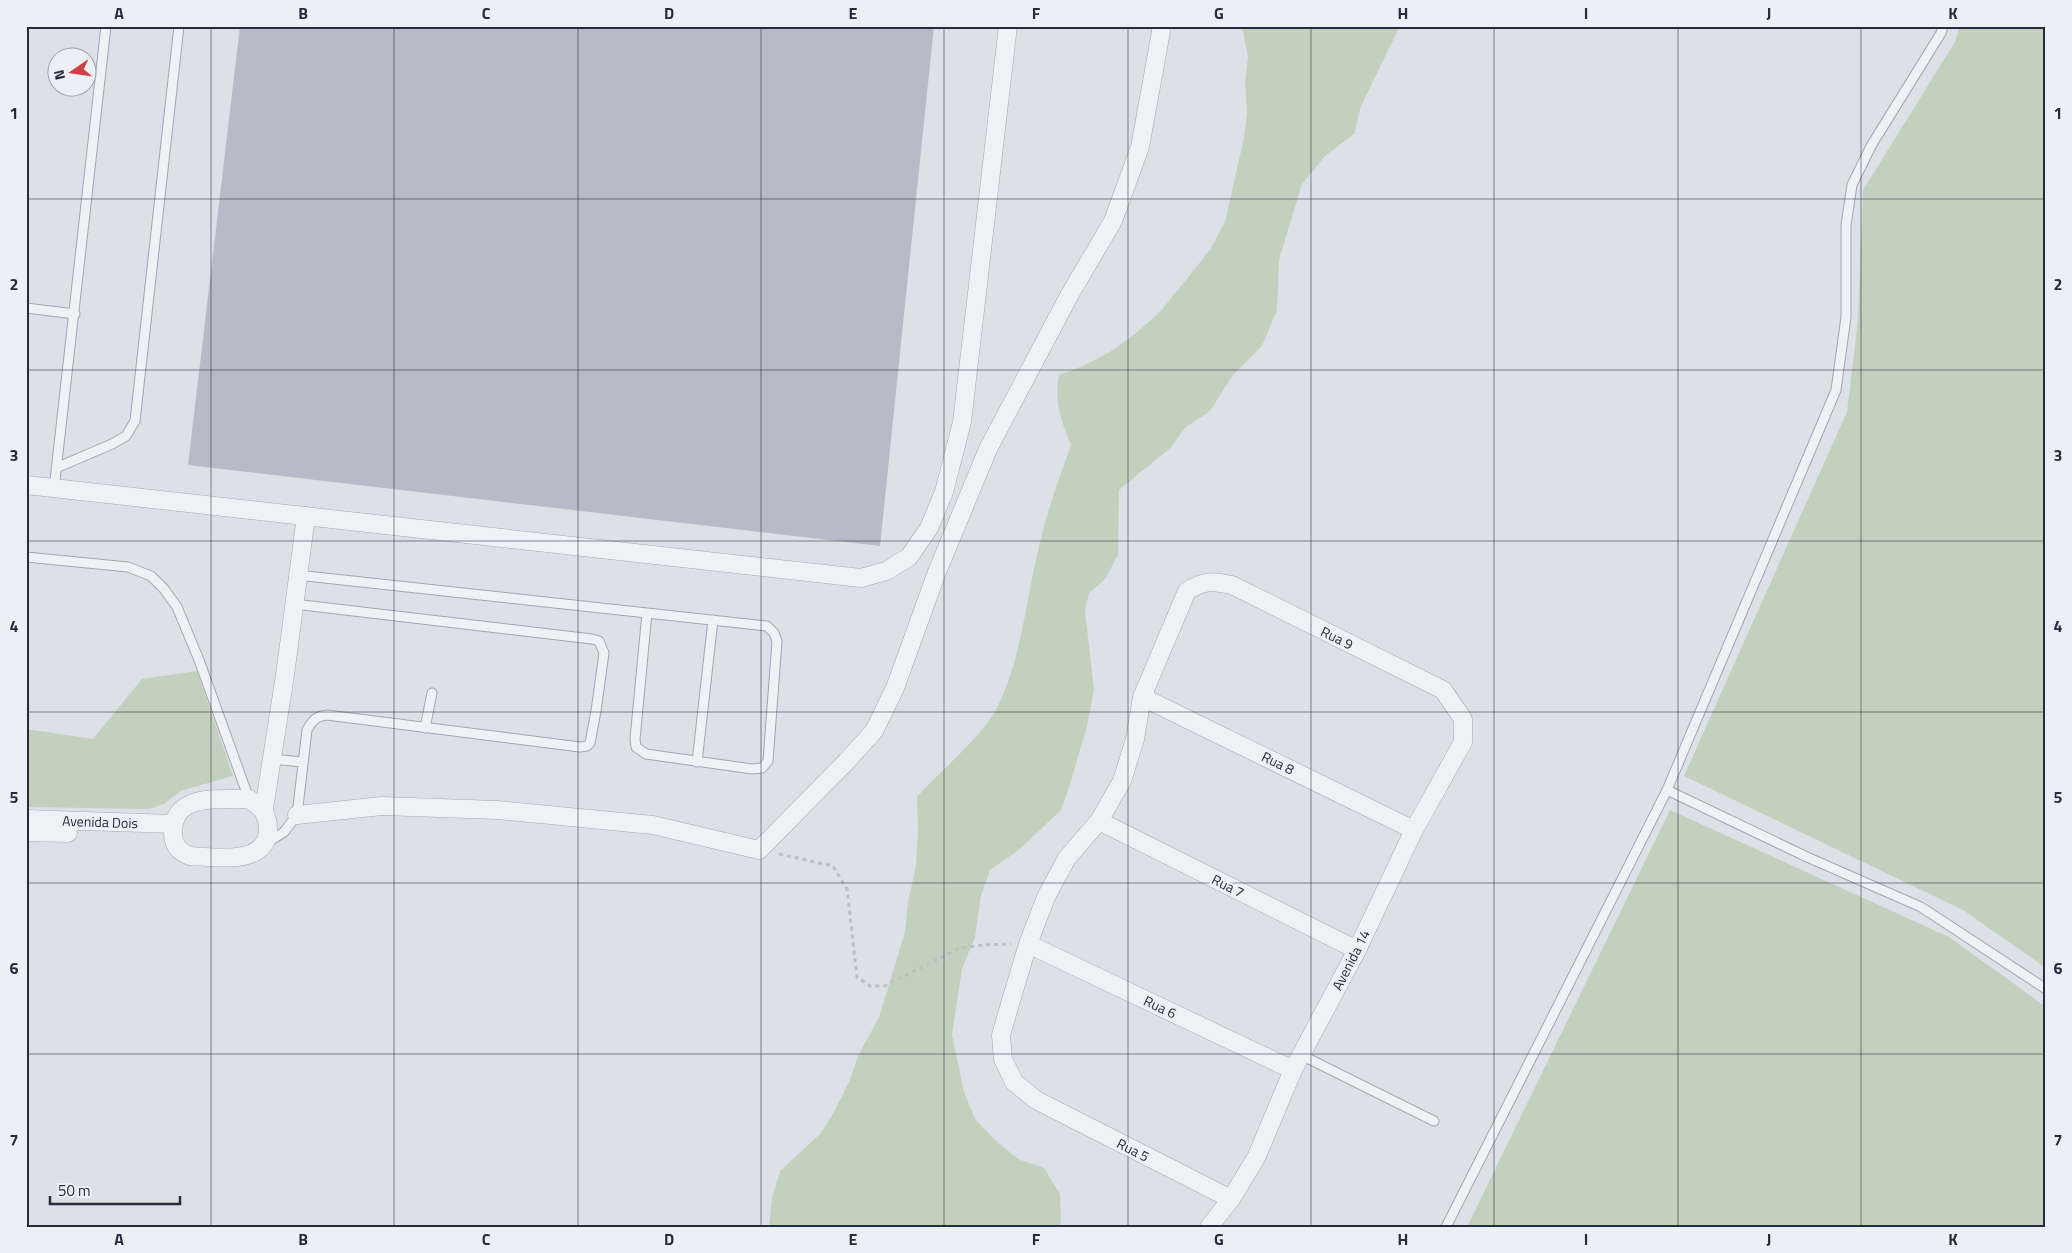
<svg xmlns="http://www.w3.org/2000/svg" width="2072" height="1253" font-family="'Titillium Web',sans-serif">
<rect width="100%" height="100%" fill="#dde0e7"/>
<path fill="#c1d1be" d="M1242,26H1400L1361,106L1354,134L1325,156L1302,184L1279,260L1277,310L1262,346L1233,375L1210,411L1186,427L1170,448L1119,490L1118,555L1105,579L1089,593L1085,610L1094,690L1087,726L1070,784L1061,810L1020,849L990,870L981,896L975,937L962,969L952,1035L964,1092L975,1119L994,1139L1018,1159L1044,1168L1060,1194L1061,1227H769L772,1198L780,1171L821,1133L835,1110L849,1082L858,1056L879,1017L905,932L908,902L916,866L918,831L917,797C940,771 976,742 994,713C1019,670 1026,603 1037,555C1045,517 1058,481 1071,445C1061,419 1054,404 1059,375L1083,366L1110,352L1135,334L1160,312L1210,250L1225,222L1244,138L1247,112L1245,83L1248,57Z
M1960,26H2046V968L1963,910L1684,776L1847,412L1858,320L1863,190L1955,42Z
M197,671L233,776L181,791L164,804L149,809L26,807V729L93,739L142,679Z
M1670,810L1949,937L2046,1007V1227H1467Z"/>
<path fill="#b7bbc7" d="M240,26H934L880,546L188,465Z"/>
<g fill="none" stroke-linecap="round" stroke-linejoin="round">
<g stroke="#a2a6b1" stroke-width="11">
<path id="service" d="M26,308L75,314
M56,468L112,444L126,436L135,421L179,26
M54,489L106,26
M26,557L128,567L151,576L164,589L177,607L199,660L249,799
M297,575L767,626L774,633L777,641L768,761L762,768L752,769L646,754L636,747L635,739L647,613
M425,728L432,693
M271,759L303,762
M697,762L713,620
M1667,790L1807,857L1921,907L2046,989
M265,844L284,832L297,815L307,730C312,721 316,716 327,715L580,747L587,746L590,743L596,711L604,653L599,641L592,639L294,604
M1301,1055L1434,1121
M1446,1227L1667,790L1836,390L1846,317V225L1852,185L1871,146L1941,33L1943,26"/>
</g>
<g stroke="#a2a6b1" stroke-width="19">
<path id="minor" d="M26,485L861,578L886,571L909,557L929,528L944,492L962,422L1008,26
M1142,697L1414,830
M249,799C262,808 268,813 268,830C267,866 214,857 190,856C179,852 173,845 173,833C173,792 220,800 249,799Z
M264,809L285,675L306,516
M297,815L382,806L497,810L653,825L759,850L846,762L874,731L895,688L937,572L988,449L1070,294L1113,221L1140,147L1162,26
M26,819L174,824
M1099,821L1357,950
M26,832L68,833
M1028,944L1293,1070
M1209,1227L1231,1199L1256,1158L1293,1070L1357,950L1414,830L1463,742V719L1443,690L1232,585C1212,581 1205,580 1187,591L1142,697L1135,739L1122,781L1099,821L1067,858L1046,897L1028,944L1010,1004L1001,1035L1003,1059L1014,1082L1036,1100L1231,1199"/>
</g>
<path stroke="#bbbec5" stroke-width="3" stroke-dasharray="4 4" stroke-linecap="butt" d="M779,854L833,866L847,889L857,977L870,986H884L960,948L983,945L1011,944"/>
<use href="#service" stroke="#f0f1f5" stroke-width="9"/>
<use href="#minor" stroke="#f0f1f5" stroke-width="18"/>
</g>
<path fill="none" stroke="#262c3e" stroke-width="1" stroke-opacity="0.55" d="M211,26V1227M394,26V1227M578,26V1227M761,26V1227M944,26V1227M1128,26V1227M1311,26V1227M1494,26V1227M1678,26V1227M1861,26V1227M26,199H2046M26,370H2046M26,541H2046M26,712H2046M26,883H2046M26,1054H2046"/>
<g text-anchor="middle" stroke-width="4.5" stroke-linejoin="round" paint-order="stroke">
<g font-size="14" fill="#262c3e" stroke="#eceff5">
<text transform="translate(1337 638) rotate(26)" y="5">Rua 9</text>
<text transform="translate(1278 763) rotate(26)" y="5">Rua 8</text>
<text transform="translate(100 822) rotate(2)" y="5">Avenida Dois</text>
<text transform="translate(1228 886) rotate(27)" y="5">Rua 7</text>
<text transform="translate(1351 960) rotate(-63)" y="5">Avenida 14</text>
<text transform="translate(1160 1007) rotate(25)" y="5">Rua 6</text>
<text transform="translate(1133 1150) rotate(27)" y="5">Rua 5</text>
</g>
</g>
<rect width="2072" height="1253" fill="none" stroke="#eceff5" stroke-width="55"/>
<g transform="translate(72 72) rotate(257)"><circle r="24" fill="#eceff5" stroke="#9da1ac"/>
<path d="M0-4L9 19L0 12L-9 19Z" fill="#ce4045"/>
<text y="-8" font-size="14" font-weight="bold" text-anchor="middle" fill="#262c3e">N</text>
</g>
<path d="M50 1196v8h130v-8" fill="none" stroke="#262c3e" stroke-width="2.5"/>
<text x="58" y="1196" font-size="15" fill="#262c3e" stroke="#eceff5" stroke-width="4" paint-order="stroke">50 m</text>
<rect x="28" y="28" width="2016" height="1198" fill="none" stroke="#262c3e" stroke-width="2"/>
<g font-size="16" text-anchor="middle" font-weight="bold" fill="#262c3e">
<text x="119" y="19">A</text>
<text x="303" y="19">B</text>
<text x="486" y="19">C</text>
<text x="669" y="19">D</text>
<text x="853" y="19">E</text>
<text x="1036" y="19">F</text>
<text x="1219" y="19">G</text>
<text x="1403" y="19">H</text>
<text x="1586" y="19">I</text>
<text x="1769" y="19">J</text>
<text x="1953" y="19">K</text>
<text x="14" y="119">1</text>
<text x="2058" y="119">1</text>
<text x="14" y="290">2</text>
<text x="2058" y="290">2</text>
<text x="14" y="461">3</text>
<text x="2058" y="461">3</text>
<text x="14" y="632">4</text>
<text x="2058" y="632">4</text>
<text x="14" y="803">5</text>
<text x="2058" y="803">5</text>
<text x="14" y="974">6</text>
<text x="2058" y="974">6</text>
<text x="14" y="1146">7</text>
<text x="2058" y="1146">7</text>
<text x="119" y="1245">A</text>
<text x="303" y="1245">B</text>
<text x="486" y="1245">C</text>
<text x="669" y="1245">D</text>
<text x="853" y="1245">E</text>
<text x="1036" y="1245">F</text>
<text x="1219" y="1245">G</text>
<text x="1403" y="1245">H</text>
<text x="1586" y="1245">I</text>
<text x="1769" y="1245">J</text>
<text x="1953" y="1245">K</text>
</g>
</svg>
